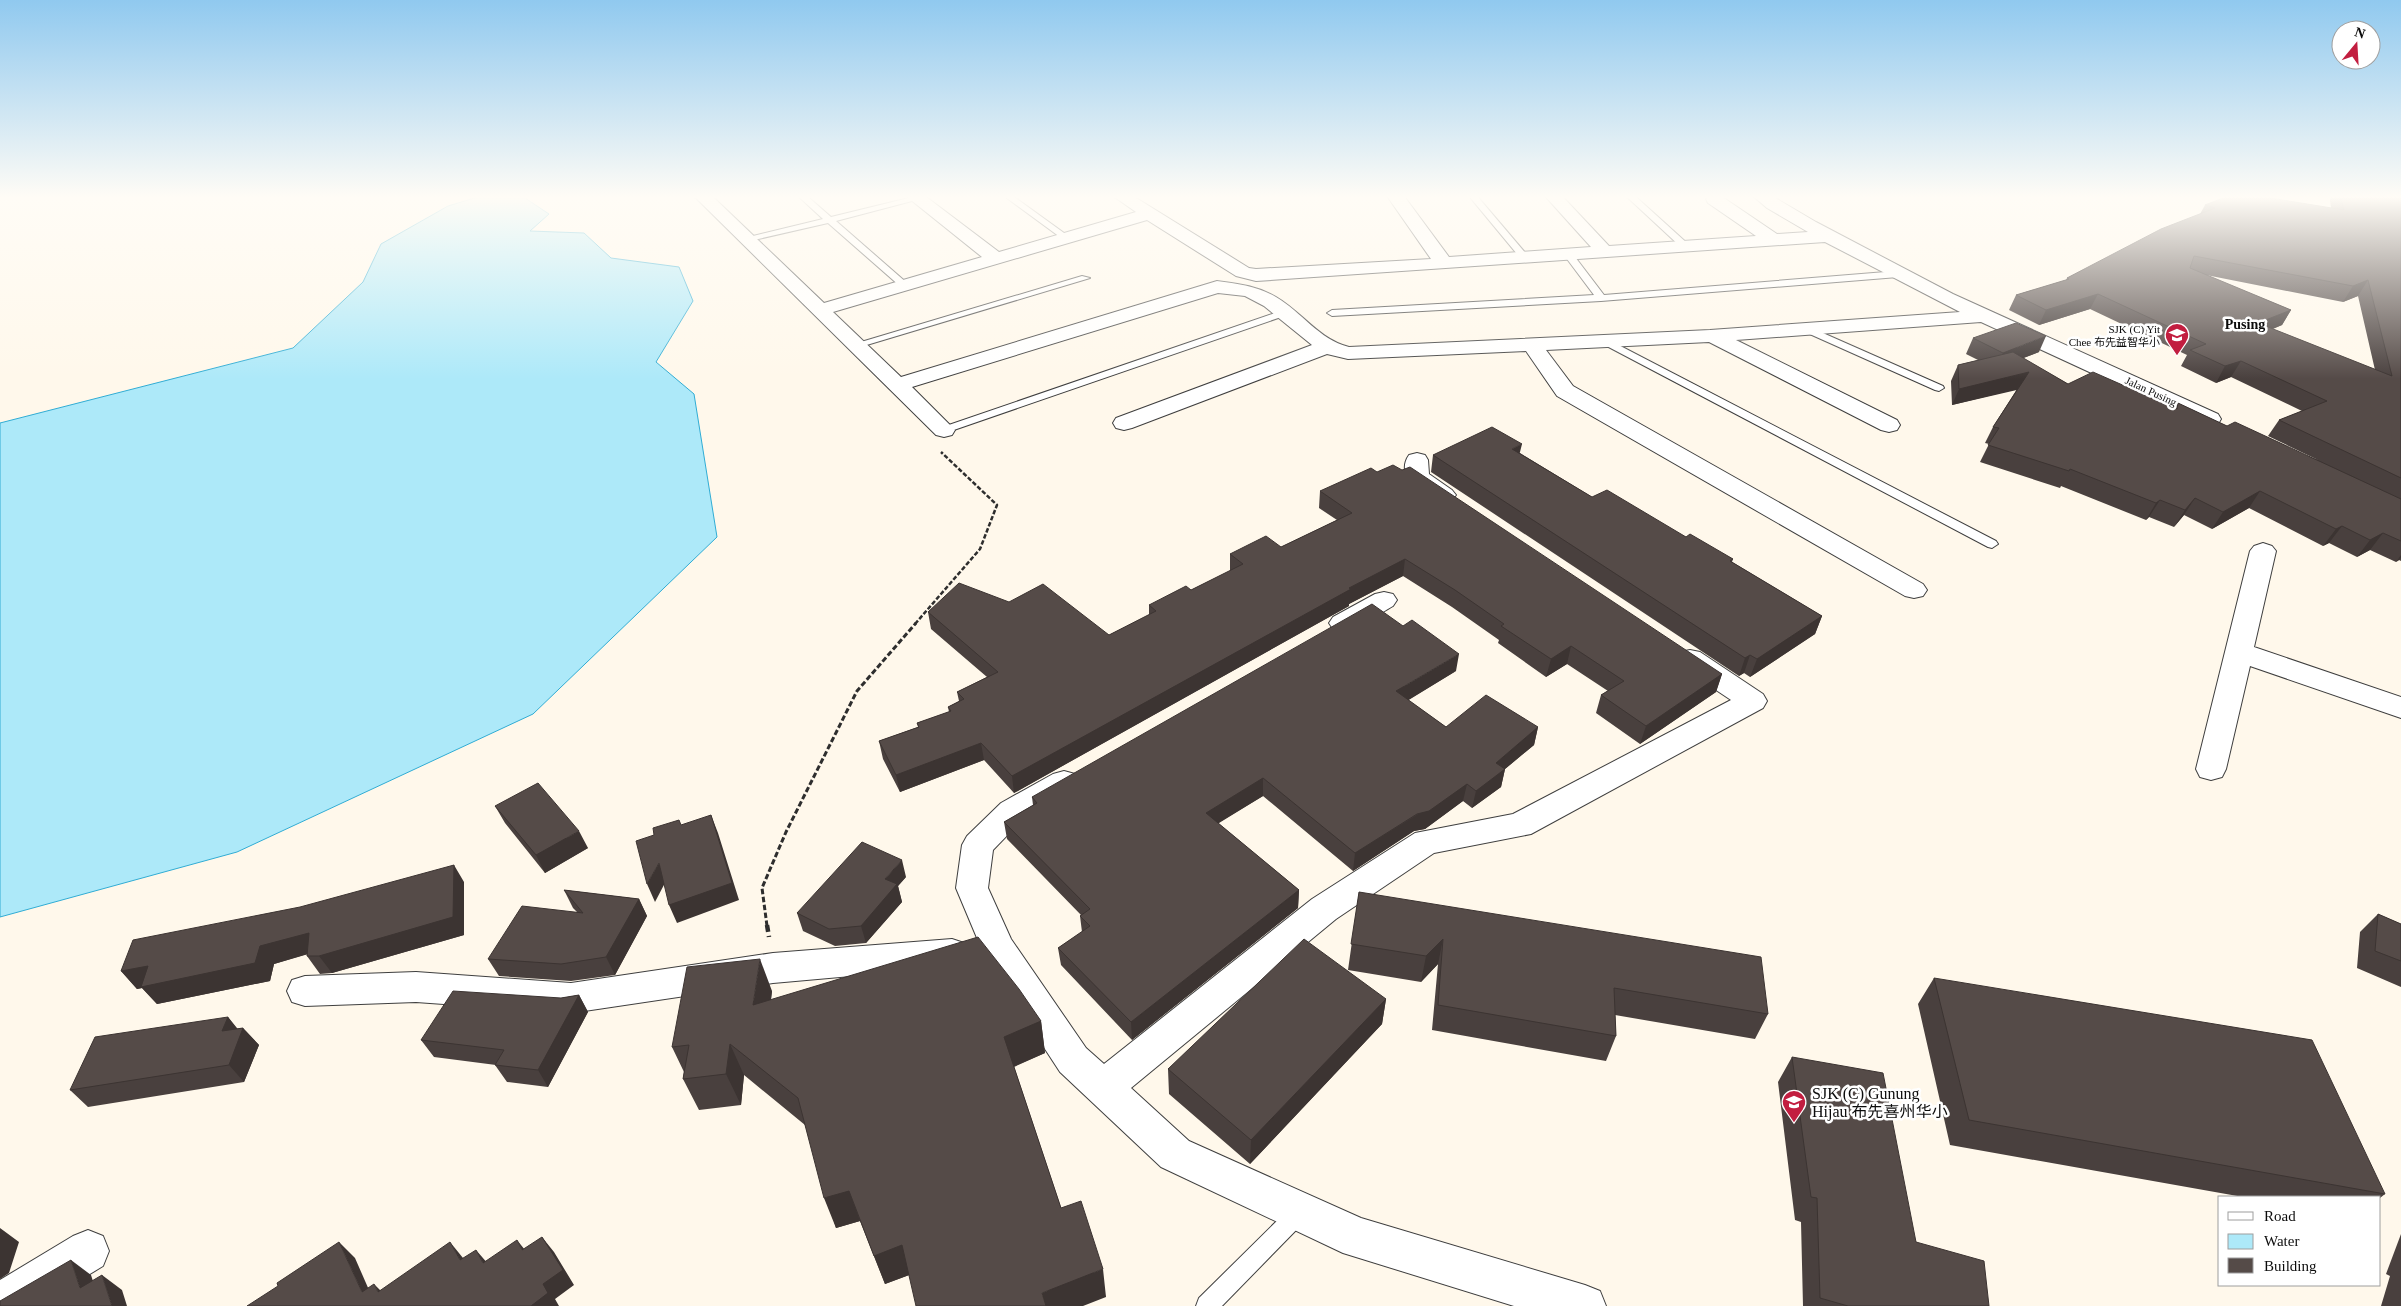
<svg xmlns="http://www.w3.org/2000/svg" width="2401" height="1306" font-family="'Times New Roman','Noto Sans SC',serif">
<rect width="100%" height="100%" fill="#fff8eb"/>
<path fill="#ade9f9" stroke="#30acd4" d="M522,196L549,214L530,231L584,233L611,258L679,267L693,301L656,362L694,394L717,537L533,714L237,852L0,917V423L293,348L363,282L381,244L448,206L478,197Z"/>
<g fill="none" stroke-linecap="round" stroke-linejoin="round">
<g stroke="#3f3f3f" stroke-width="2">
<path id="lane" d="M798,196H807L831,217L917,196H931L836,221L907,283V287H901L828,223L745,242V238L823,219Z
M1004,196H1013L1071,238L1064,240Z
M1469,196H1477L1528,256V260H1522Z
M1626,196H1635L1688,244V248H1682Z
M1569,252L1572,253L1604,295L1898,271L1903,274L1898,277L1601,301L1332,316L1327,313L1332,310L1594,295L1564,255Z
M1082,276L1090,278L860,347L856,348L851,345Z
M1284,310L1287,311V315L948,432H940L938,430L940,428Z
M1807,326L1943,386L1944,388L1939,391L1935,390L1803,331V327Z
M1605,338L1996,541L1998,544L1992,548L1988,547L1601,343L1600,341Z
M1299,1203L1306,1206L1309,1213L1306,1220L1222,1306H1196L1199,1298L1292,1206Z"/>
</g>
<g stroke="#3f3f3f" stroke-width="2">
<path id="street" d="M694,196H712L824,303L982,257L906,196H925L999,252L1136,212L1113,196H1133L1249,268L1256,269L1431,259L1387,196H1404L1449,257L1591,247L1545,196H1562L1609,246L1756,236L1708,203L1706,199L1708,196H1721L1777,234L1808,232L1767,208L1753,196H1772L1816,222L1953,294L2218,414L2221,419L2218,424L2210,426L2202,424L1981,322L1736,340L1897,420L1900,425L1897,430L1889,432L1881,430L1709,342L1546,350L1573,386L1923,584L1927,590L1923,596L1914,598L1905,596L1557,396L1526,351L1348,359L1327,354L1132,428L1124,430L1116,428L1113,423L1116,418L1312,345L1264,306L1245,296L1218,293L912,387L955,430L952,435L944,437L936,435ZM1147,220L1236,276L1256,281L1825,242L1960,312L1710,330L1349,347C1318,339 1302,312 1276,297C1257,286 1239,284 1217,281L901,377L833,312Z
M1417,453L1425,455L1428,460L1429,474L1452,490L1456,495L1452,500C1431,505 1392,479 1409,455Z
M2263,543L2272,546L2276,551L2254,647L2401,697V718L2250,666L2226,769L2222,777L2211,780L2200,777L2196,769L2250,551L2254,546Z
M1384,592L1393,594L1397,600L1393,606C1375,616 1353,635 1333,629L1329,623L1333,617L1375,594Z
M1690,650L1700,652L1763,694L1767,701L1763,708L1531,834L1434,853L1336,919L1131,1088L1189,1141L1361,1218L1585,1285L1600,1291L1606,1306H1514L1343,1253L1161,1167L1060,1072L985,957L956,888L962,845L967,836L1001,803L1053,774L1064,771L1075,774L1079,782L1075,790L1023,819L993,850L988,888L1011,939L1086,1048L1104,1064L1312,899L1415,833L1513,814L1731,700L1680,666L1676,659L1680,652Z
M952,939L964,943L969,953L964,963L952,967L773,983L571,1013L416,1002L305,1006L292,1002L287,991L292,980L305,976L416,972L571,983L773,953Z
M88,1230L103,1236L109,1251L103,1266L37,1306H0V1280L73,1236Z"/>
</g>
<path stroke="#2e2e2e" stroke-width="2.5" stroke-dasharray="4.5 2" stroke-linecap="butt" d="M915,624L980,549L997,505L941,452"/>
<path stroke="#2e2e2e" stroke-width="3" stroke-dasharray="5.5 2.5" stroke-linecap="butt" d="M767,926L762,888L786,832L857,691L916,623"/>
<path stroke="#2e2e2e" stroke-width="4.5" stroke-dasharray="7 4" stroke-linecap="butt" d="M767,925L769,937"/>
<use href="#lane" fill="#fff" fill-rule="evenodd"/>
<use href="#street" fill="#fff" fill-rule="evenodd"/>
</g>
<path fill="#49403e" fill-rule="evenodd" d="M2332,196H2401V561L2399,560L2396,562L2370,550L2357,557L2329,543L2323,546L2249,508L2212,529L2184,515L2174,527L2149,517L2146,520L2061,486L2060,488L1980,462L1989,444L1985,443L1993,427L2017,389L1952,405L1951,381L1958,365L1978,360L1966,354L1973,338L2039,352L2023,358L2068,384L2175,408L2178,403L2227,426L2318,460L2268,436L2279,420L2302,411L2231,377L2216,383L2181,366L2187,355L2090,309L2039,325L2009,310L2016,295L2066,280L2067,278L2200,214L2205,205L2331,208L2330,200ZM2206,275L2343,302L2358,296L2375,370L2273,329L2282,325L2291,310Z
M1520,453L1592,497L1686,537L1733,559L1732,562L1822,616L1815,634L1750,677L1744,673L1739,676L1431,472L1433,455Z
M1320,491L1722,674L1716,692L1640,744L1596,713L1601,695L1608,691L1567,664L1546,677L1498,643L1499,640L1452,607L1403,576L1349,604V606L1014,793L984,760L900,792L883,759L879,741L918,727L917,723L949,712L948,707L959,701L957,692L987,677L931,629L928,612L1009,602L1109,635L1149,615V605L1191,590L1230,571V554L1281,547L1337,520L1319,508Z
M1456,671L1408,700L1446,727H1538L1534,745L1505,769L1501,787L1472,808L1463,801L1425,829L1414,831L1353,871L1263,796L1218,823L1299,890L1298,908L1132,1040L1061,965L1058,948L1082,932L1080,916L1081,915L1007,839L1004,822L1033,805L1032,797Z
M495,806L588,848L545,873L505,823Z
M906,877L898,886L902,902L866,943L835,946L803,931L797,913Z
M464,882V935L332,973L320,974L307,956V954L274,964L270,981L157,1004L142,988L137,989L121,971Z
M564,890L639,899L647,916L615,975L571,981L499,976L488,959L577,912L573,908Z
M1359,892L1768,1014L1755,1039L1615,1015L1616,1036L1606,1061L1432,1030L1438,964L1421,982L1348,970Z
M2378,914L2401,924V987L2357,968L2360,932Z
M1934,978L2385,1194L2380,1198L2243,1197L1950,1145L1918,1004Z
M772,991L771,1000L1041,1021L1045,1053L1014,1067L1061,1208L1106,1297L909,1275L885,1284L860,1221L836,1228L805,1125L744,1075L741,1105L699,1110L683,1079L684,1072L672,1047Z
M579,995L588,1012L548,1087L507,1082L495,1065H496L434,1057L421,1040L561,998Z
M1386,999L1382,1024L1250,1164L1169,1094L1168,1069Z
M228,1017L237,1029L243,1028L259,1045L244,1082L88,1107L70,1090Z
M1792,1057L1916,1242L1989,1306H1803L1801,1222L1795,1220L1778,1082Z
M2401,1234V1306H2381L2390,1276L2386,1274Z"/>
<path fill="#3c3432" d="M2368,280L2358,296L2343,302L2353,286Z
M2098,294L2090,309L2039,325L2046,310Z
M2291,310L2282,325L2248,338L2258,323Z
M2046,336L2039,352L1995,369L2003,353Z
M2241,361L2231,377L2216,383L2225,366Z
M2029,372L2021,389L1952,405L1959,389Z
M1522,444L1518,460L1512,449Z
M2260,491L2249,508L2212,529L2223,512Z
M2195,498L2184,515L2174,527L2185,510Z
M2160,500L2149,517L2146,520L2156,503Z
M2342,526L2329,543L2323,546L2336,529Z
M2383,533L2370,550L2357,557L2370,540Z
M2401,555V558L2399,560L2396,562Z
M1405,559L1403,576L1349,604V606L1014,793L1012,776L1349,588Z
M1822,616L1815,634L1750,677L1757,659Z
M1571,646L1567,664L1546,677L1551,659Z
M1459,654L1456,671L1394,709L1396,691Z
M1750,655L1744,673L1739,676L1745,658Z
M1722,674L1716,692L1640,744L1646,726Z
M1538,727L1534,745L1505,769L1501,787L1472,808L1476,791L1496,763Z
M981,743L984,760L900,792L896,775Z
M1263,778V796L1206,831V813Z
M1467,784L1463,801L1425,829L1414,831L1353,871L1355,853Z
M711,815L718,833L739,900L677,923L669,905Z
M579,831L588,848L545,873L536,855Z
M902,860L906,877L898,886L902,902L866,943L861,926L885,879Z
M659,863L666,881L655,902L647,884Z
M454,865L464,882V935L332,973L319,956Z
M1299,890L1298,908L1132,1040L1131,1022Z
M639,899L647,916L615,975L606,957Z
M309,933L322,950L274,964L270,981L157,1004L142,988L137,989L121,971Z
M1443,939L1438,964L1421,982L1426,956Z
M760,959L772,991L766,1037L753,1005Z
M579,995L588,1012L548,1087L538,1070Z
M1386,999L1382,1024L1250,1164L1251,1140Z
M228,1017L241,1033L243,1028L259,1045L244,1082L229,1065L222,1031Z
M1041,1021L1045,1053L1010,1068L1004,1037Z
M730,1044L744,1075L741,1105L726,1074Z
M849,1191L860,1221L836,1228L824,1198Z
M0,1228L19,1242L9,1273L0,1279Z
M542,1237L554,1252L574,1285L555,1299L559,1306H531L543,1284Z
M517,1240L529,1255L522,1250Z
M339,1242L355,1258L376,1306L362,1292Z
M450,1242L463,1258L474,1276L460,1260Z
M902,1245L912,1274L885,1284L874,1256Z
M476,1250L489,1265L483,1263Z
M71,1260L91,1275L100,1303L80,1288Z
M1103,1269L1106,1297L1083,1306H1045L1042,1293Z
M102,1275L122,1290L127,1306H112Z
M374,1284L389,1299L378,1292Z"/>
<path fill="#554b48" stroke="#3c3432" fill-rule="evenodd" d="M2228,196H2258L2344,210L2340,196H2401V478L2279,420L2327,401L2241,361L2225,366L2190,350L2206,344L2098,294L2046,310L2016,295L2069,279L2067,278L2161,229L2215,208L2205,205ZM2194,256L2353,286L2368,280L2392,376L2258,323L2291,310L2190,268Z
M2016,323L2046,336L2003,353L1973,338Z
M2013,352L2068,384L2093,372L2177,409L2178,403L2227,426L2235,422L2401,499V541L2383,533L2370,540L2342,526L2336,529L2260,491L2223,512L2195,498L2185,510L2160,500L2156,503L2070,469L2069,471L1988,445L1999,428L1993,427L2029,372L1959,389L1958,365Z
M1492,427L1522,444L1512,449L1592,497L1607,490L1686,537L1690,534L1733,559L1730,561L1822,616L1757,659L1750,655L1745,658L1433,455Z
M1393,465L1402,470L1410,467L1722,674L1646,726L1601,695L1624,681L1571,646L1551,659L1501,626L1504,624L1455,590L1405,559L1349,588L1351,589L1012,776L981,743L896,775L879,741L919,727L917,723L951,711L948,707L964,699L957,692L998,672L928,612L959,583L1009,602L1043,584L1109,635L1156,611L1149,605L1186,586L1191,590L1243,564L1230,554L1266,536L1281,547L1352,513L1320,491L1371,468L1377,472Z
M1372,604L1403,626L1412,620L1459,654L1396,691L1446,727L1486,695L1538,727L1496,763L1505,769L1476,791L1467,784L1429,811L1417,814L1355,853L1263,778L1206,813L1299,890L1131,1022L1058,948L1090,926L1080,916L1090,909L1004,822L1037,803L1032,797Z
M538,783L579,831L536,855L495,806Z
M711,815L732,883L669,905L659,863L647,884L636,841L654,835L653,828L679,820L681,825Z
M862,842L902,860L885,879L897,884L861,926L829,929L797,913Z
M454,865L453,917L319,956H307L309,933L260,946L255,963L141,987L148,966L121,971L133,940L300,907Z
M564,890L639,899L606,957L561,964L488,959L522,906L583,913Z
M1359,892L1761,957L1768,1014L1614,988L1616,1036L1438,1005L1443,939L1426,956L1351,944Z
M2378,914L2401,924V961L2375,951Z
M978,937L1019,989L1041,1021L1004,1037L1061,1208L1081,1201L1103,1269L1042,1293L1046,1306H916L902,1245L874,1256L849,1191L824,1198L798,1098L730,1044L726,1074L683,1079L689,1045L672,1047L687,967L760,959L753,1005Z
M1304,939L1386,999L1251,1140L1168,1069Z
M1934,978L2312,1040L2385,1194L1969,1120Z
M453,991L561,998L579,995L538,1070L495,1065L504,1050L421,1040Z
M228,1017L222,1031L243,1028L229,1065L70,1090L95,1037Z
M1792,1057L1883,1073L1916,1242L1984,1261L1989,1306H1848L1820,1298L1817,1198L1811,1197Z
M542,1237L563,1270L543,1284L548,1293L531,1306H247L278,1286L277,1283L339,1242L362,1292L374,1284L378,1292L450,1242L460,1260L476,1250L483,1263L517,1240L522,1250Z
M71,1260L80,1288L102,1275L112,1306H0V1301Z"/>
<linearGradient id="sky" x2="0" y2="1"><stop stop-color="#90c9ef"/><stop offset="0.52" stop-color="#fffcf6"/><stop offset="1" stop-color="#fffcf6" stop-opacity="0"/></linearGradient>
<rect width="2401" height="379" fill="url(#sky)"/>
<defs>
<g id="school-pin" transform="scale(1.25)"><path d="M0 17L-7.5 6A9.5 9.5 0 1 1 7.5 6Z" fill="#c21e40" stroke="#fff"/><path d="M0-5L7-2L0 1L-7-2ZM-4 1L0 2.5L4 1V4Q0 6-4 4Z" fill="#fff"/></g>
</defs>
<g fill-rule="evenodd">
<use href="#school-pin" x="2177" y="335"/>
<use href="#school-pin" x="1794" y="1102"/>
</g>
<g text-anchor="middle" stroke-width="5" stroke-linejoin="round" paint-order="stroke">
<g font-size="11" fill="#0c0c0c" stroke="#fff" text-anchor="end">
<text x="2160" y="333">SJK (C) Yit<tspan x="2160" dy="13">Chee 布先益智华小</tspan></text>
</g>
<g font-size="11" fill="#0c0c0c" stroke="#fff">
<text transform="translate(2151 391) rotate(25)" y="4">Jalan Pusing</text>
</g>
<g font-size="14" font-weight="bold" fill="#0c0c0c" stroke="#fff">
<text x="2245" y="329">Pusing</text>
</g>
<g font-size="16" fill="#0c0c0c" stroke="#fff" text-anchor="start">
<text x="1812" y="1099">SJK (C) Gunung<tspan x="1812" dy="18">Hijau 布先喜州华小</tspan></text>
</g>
</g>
<rect x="2218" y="1196" width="162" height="90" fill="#ffffff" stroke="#9e9e9e"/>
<rect x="2228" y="1212" width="25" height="8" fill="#ffffff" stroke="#9e9e9e"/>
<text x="2264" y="1221" font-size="15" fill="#0c0c0c">Road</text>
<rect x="2228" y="1234" width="25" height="15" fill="#ade9f9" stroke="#9e9e9e"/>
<text x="2264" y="1246" font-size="15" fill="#0c0c0c">Water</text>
<rect x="2228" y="1258" width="25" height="15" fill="#554b48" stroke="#9e9e9e"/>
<text x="2264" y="1271" font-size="15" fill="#0c0c0c">Building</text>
<g transform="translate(2356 45) rotate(18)"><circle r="24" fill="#ffffff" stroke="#9e9e9e"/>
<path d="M0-4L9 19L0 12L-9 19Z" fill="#c21e40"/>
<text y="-8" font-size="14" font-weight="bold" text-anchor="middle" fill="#0c0c0c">N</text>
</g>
</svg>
